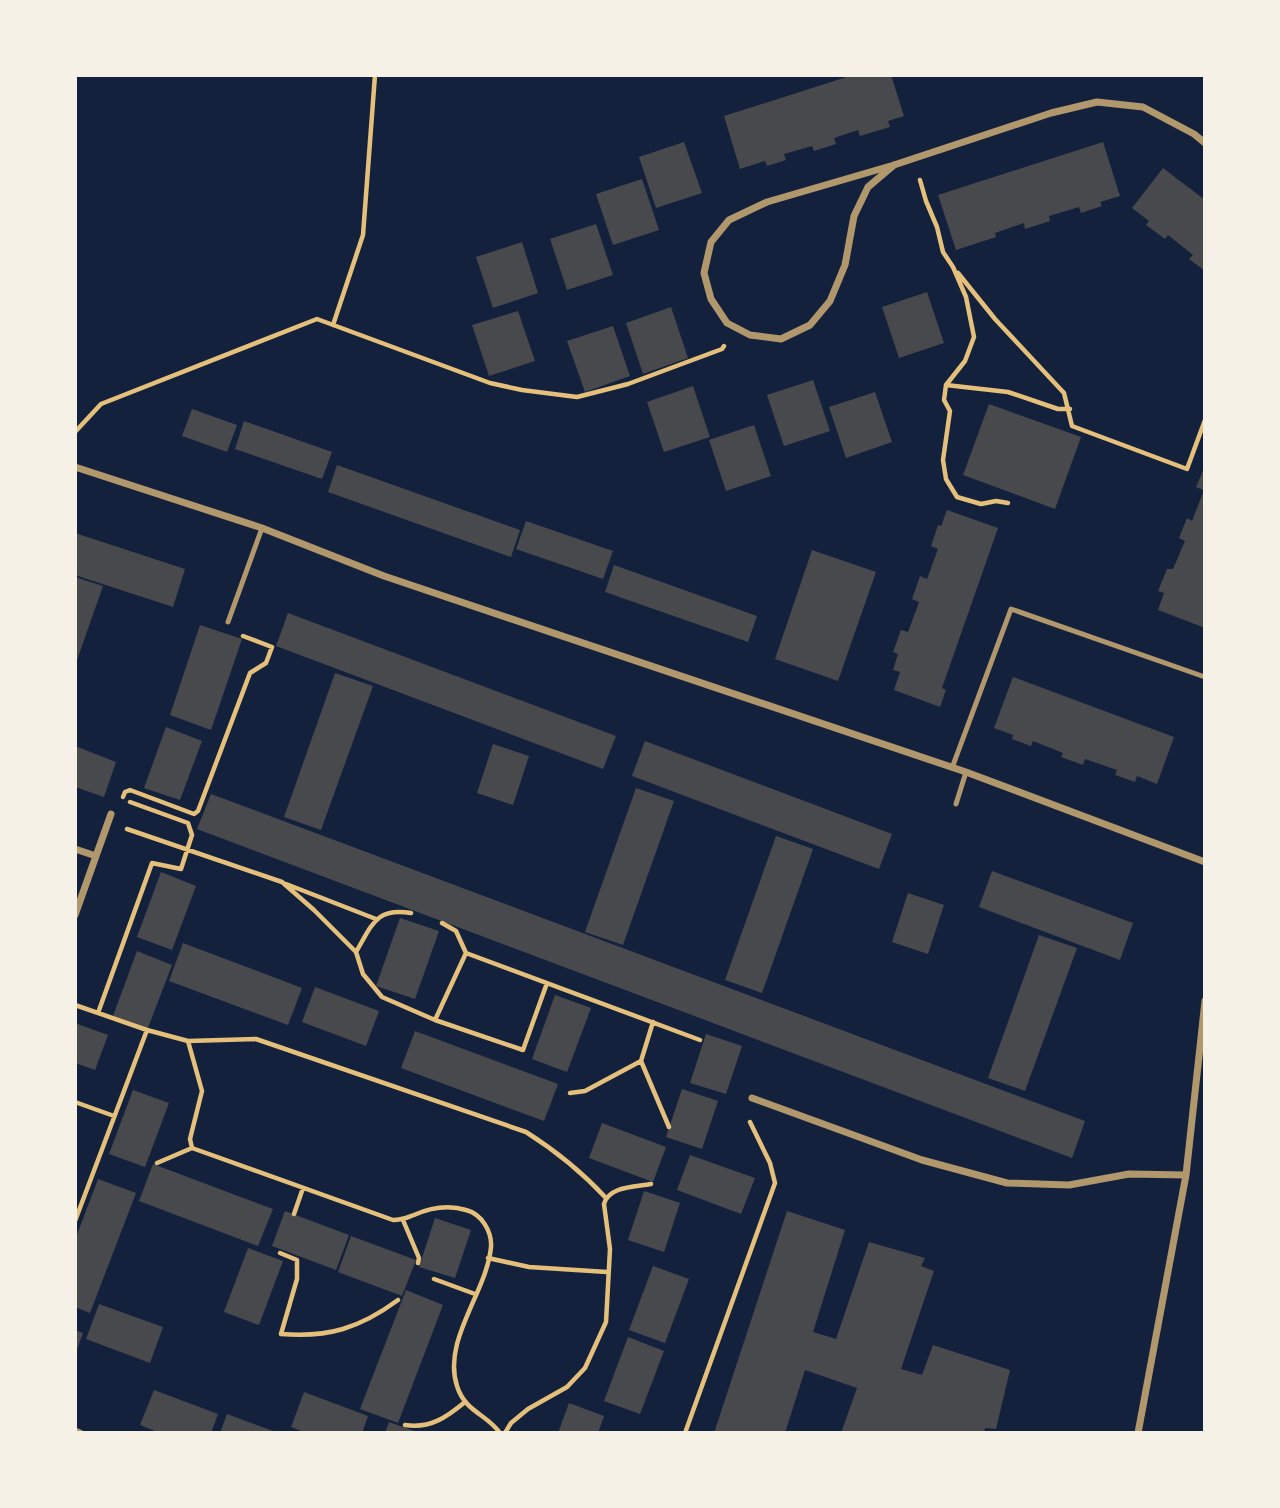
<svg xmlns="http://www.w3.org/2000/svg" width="1280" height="1508" font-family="Manrope,sans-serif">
<rect width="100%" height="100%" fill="#14213d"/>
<path fill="#48494c" d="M853,75H891L904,116L888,121L890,127L860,136L858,130L834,138L836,144L814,151L812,146L784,154L786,160L767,166L765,161L740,169L724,116Z
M684,142L702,193L656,208L639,157Z
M1103,142L1120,196L1100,202L1102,206L1081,213L1079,207L1049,216L1050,221L1025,229L1024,223L995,233L996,237L956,250L938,195Z
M1163,168L1205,200V271L1189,259L1193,255L1168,235L1165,239L1146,225L1149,221L1132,208Z
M642,179L659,230L613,245L596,194Z
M596,224L613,275L567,290L550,239Z
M522,242L538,293L493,308L476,257Z
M927,292L944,343L899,358L882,307Z
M671,307L688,358L643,374L626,323Z
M518,311L535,361L489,376L472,325Z
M613,326L630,376L585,392L567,341Z
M813,380L830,431L784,446L767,395Z
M693,386L710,437L664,452L647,402Z
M875,392L892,442L846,458L829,407Z
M989,404L1081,437L1055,509L963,475Z
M192,409L237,425L227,452L182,436Z
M244,421L332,452L322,479L235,449Z
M754,425L771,476L726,491L709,440Z
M337,465L520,530L511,557L328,492Z
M1205,466V628L1158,610L1164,593L1158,591L1167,569H1173L1185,541L1179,538L1187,518L1192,521L1204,490L1196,487Z
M947,510L998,528L942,688L946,690L940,707L894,690L900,672L893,670L898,654L893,652L901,630L908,632L919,602L912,599L920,576L927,579L938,549L931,546L938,525L941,526Z
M526,521L613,551L603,579L516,549Z
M75,533L185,569L173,607L75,575Z
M812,550L876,572L838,681L775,659Z
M614,565L757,616L748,642L605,592Z
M75,577L103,586L76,663H75Z
M288,613L616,736L603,769L276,646Z
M200,625L242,639L211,730L170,715Z
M335,673L373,686L321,830L284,817Z
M1013,677L1174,737L1157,784L1137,776L1135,782L1115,775L1117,770L1085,759L1083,765L1061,757L1063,753L1033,741L1031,746L1012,739L1013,735L994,728Z
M166,727L202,741L180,800L144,788Z
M645,741L892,834L879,869L632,776Z
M493,744L529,756L513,805L477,793Z
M75,746L116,762L104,797L75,787Z
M636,788L674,801L623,945L585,932Z
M211,794L1085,1121L1072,1158L197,829Z
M776,836L813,849L762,993L725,980Z
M992,871L1133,923L1120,960L979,907Z
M161,872L196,886L172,950L137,937Z
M908,893L944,905L928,954L892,942Z
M400,918L439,931L415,999L376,986Z
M1039,935L1077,948L1025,1091L988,1078Z
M183,943L302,988L288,1025L169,981Z
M137,951L172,965L148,1028L113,1016Z
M315,987L379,1011L366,1046L302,1022Z
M555,995L591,1008L567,1072L532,1059Z
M75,1023L108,1035L95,1070L75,1063Z
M415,1031L558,1084L544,1121L401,1068Z
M706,1034L742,1046L726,1094L690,1083Z
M682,1089L718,1101L702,1149L666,1137Z
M133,1090L169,1103L145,1167L109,1154Z
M602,1123L666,1147L653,1182L589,1158Z
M690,1155L755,1178L741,1214L677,1190Z
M153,1164L273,1209L258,1246L139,1201Z
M98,1179L136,1193L90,1313L75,1307V1240Z
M644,1191L680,1203L664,1252L628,1240Z
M285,1211L349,1235L336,1270L272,1246Z
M787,1211L845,1230L813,1332L836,1339L869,1242L925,1258L921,1266L934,1271L901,1369L922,1375L933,1345L1010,1370L996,1429L985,1428L984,1433H841L857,1388L805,1370L785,1433H714Z
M435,1218L471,1230L455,1278L419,1267Z
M351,1236L416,1260L402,1296L338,1272Z
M248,1248L283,1261L259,1325L224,1312Z
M653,1266L689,1279L665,1343L629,1330Z
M406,1290L443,1305L398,1423L360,1409Z
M99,1304L163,1327L150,1363L86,1339Z
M75,1330L83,1333L76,1352H75Z
M628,1337L664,1351L640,1414L604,1401Z
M154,1390L218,1414L211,1433H160L140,1425Z
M304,1392L368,1416L362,1433H306L291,1427Z
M569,1403L604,1416L598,1433H558Z
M227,1414L276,1432V1433H220Z
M389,1422L417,1432V1433H385Z"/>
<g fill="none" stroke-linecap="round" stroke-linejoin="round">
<path stroke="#e5c07b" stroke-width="4.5" d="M920,180L926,201L937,227L943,252L953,267L966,297L974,337L965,361L946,385L944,400L950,411L943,460L946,479L957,497L981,504L996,501L1008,503
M958,273L995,319L1064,393L1072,426L1187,469L1205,420
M333,325L363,235L375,75
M946,385L1008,392L1058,409H1070
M75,432L101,404L317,319L490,383L522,390L577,397L628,384L722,349L724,346
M123,797L125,792L130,790L194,814L198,811L250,673L266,663L272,647L243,636
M127,829L282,882L314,910L356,952
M286,884L376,919
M411,913C376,907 372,925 356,952L363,974L382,997L435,1020L523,1050L547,983
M442,923L456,931L466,953L700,1040
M75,1005L147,1030L188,1041L202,1091L190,1139L192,1148L393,1220C403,1220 406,1218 414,1215C430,1208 449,1205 466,1210C482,1214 492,1232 491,1247C487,1292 442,1340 457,1386C465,1412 487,1414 500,1433
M98,1013L152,863L181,869L192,835L188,823L130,802
M435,1020L466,953
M653,1022L641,1061L669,1127
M188,1041L256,1039L526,1132C556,1151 582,1172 606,1198
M570,1093L585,1091L641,1061
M75,1102L114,1116
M157,1163L192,1148
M294,1214L303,1188
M403,1220L419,1258L418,1263
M75,1221L147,1030
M280,1253L297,1260V1279L281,1334C328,1338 360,1328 398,1300
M488,1258L529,1267L607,1272
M434,1279L475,1294
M405,1425C430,1429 447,1417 465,1402
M505,1433L511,1423L528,1409L567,1387L585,1368L606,1322L610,1249L604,1204C609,1186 635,1187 651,1184
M685,1433L775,1183L770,1163L750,1122"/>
<path stroke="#b1986c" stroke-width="5" d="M228,622L262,528
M952,768L1011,609L1205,677
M956,804L966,772"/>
<path stroke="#b1986c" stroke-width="7" d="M894,165L868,187L854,216L845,265L830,301L810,325L781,339L750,335L727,323L711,299L704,273L711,242L729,220L767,202L894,165L1051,113L1097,102L1143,107L1194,134L1205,143
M75,467L262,528L384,576L966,772L1205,862
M75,849L96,856L111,814
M75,915L96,856
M752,1098L922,1160L1007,1183L1069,1185L1129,1174L1186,1175
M75,1431L80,1433
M1138,1433L1186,1175L1205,1001"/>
</g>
<rect width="1280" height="1508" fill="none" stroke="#f6f1e7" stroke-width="154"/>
</svg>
